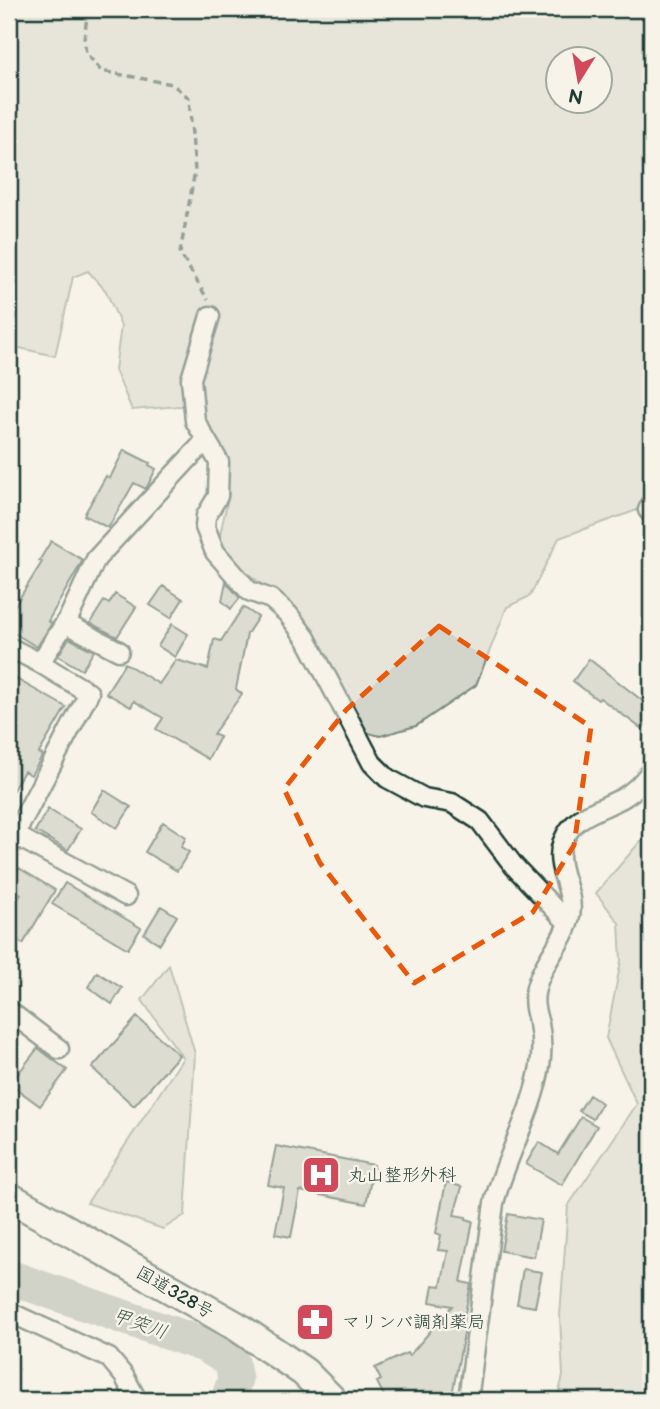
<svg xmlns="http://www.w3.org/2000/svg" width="660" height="1409" font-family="'Balsamiq Sans','Klee One',sans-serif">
<rect width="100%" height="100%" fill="#f7f3e8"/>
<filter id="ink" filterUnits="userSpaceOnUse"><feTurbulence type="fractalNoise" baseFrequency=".0143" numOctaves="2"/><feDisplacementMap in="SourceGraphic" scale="14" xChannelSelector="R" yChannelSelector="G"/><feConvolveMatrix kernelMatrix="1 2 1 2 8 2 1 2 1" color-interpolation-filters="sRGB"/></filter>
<g filter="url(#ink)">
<path fill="#d3d5ca" stroke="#79897f" stroke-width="2" fill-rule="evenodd" d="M9,9H651V505L559,538L530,596L507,607L476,685L416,726L380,736L350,728L267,589L217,548L229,494L218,450L192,405L132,410L115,370L121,326L106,291L88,271L73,277L55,356L11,346L9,362ZM558,60H600V102H558Z
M651,829V1400H557L563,1376L560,1316L568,1206L637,1104L606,1038L621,961L619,923L596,893Z
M169,965L195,1054L185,1215L163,1229L87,1203L183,1058L142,1000Z"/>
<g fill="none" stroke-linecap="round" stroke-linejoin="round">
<path stroke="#a4ada3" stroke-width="35" d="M9,1277L207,1346L232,1362L235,1379L228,1400"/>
</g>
<path fill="#bbc1b6" stroke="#1f3d34" stroke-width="2" d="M124,450L150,463L149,465L156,469L146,489L134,483L108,528L84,515L106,476L110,478Z
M51,541L83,560L48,621L52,623L37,647L9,630V604L14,607L42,562L39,561Z
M226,582L240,598L231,609L222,601Z
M163,586L183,599L171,618L150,605Z
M115,594L136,607L117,637L90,623L104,601L109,604Z
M243,607L258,617L247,634L236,689L242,694L213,734L220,737L208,759L156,729L163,718L134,701L131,707L106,693L125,663L159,684L176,660L208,669L214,639L221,641Z
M172,624L188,634L175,657L158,646Z
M69,638L94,651L82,670L58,656Z
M589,659L644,702L643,704L651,711V717L642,729L600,698L598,700L573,681Z
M9,675L66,707L39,753L43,755L31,775L24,771L9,797Z
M104,790L131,807L117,828L91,812Z
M48,809L81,829L68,850L35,831Z
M163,822L186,837L181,847L189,852L177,871L145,852Z
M19,868L55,890L23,944L9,935V915L21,894L9,885Z
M65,883L141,928L128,949L52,904Z
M161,906L177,916L160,944L144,934Z
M97,972L122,988L112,1004L88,987Z
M137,1017L179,1055L134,1106L92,1068Z
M38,1048L67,1070L40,1106L10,1084Z
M589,1095L602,1103L593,1119L579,1111Z
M581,1117L597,1126L562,1185L526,1164L539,1142L558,1154Z
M276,1146L374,1165L366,1204L300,1191L291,1237L275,1234L284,1188L268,1185Z
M446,1182L462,1187L454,1215L466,1217V1219L473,1221L461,1282L471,1284L463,1323H466L451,1400H386L377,1382L381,1380L375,1368L407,1353L409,1356L452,1306L430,1302L433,1285L441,1286L448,1251L438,1250L441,1235L436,1233Z
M508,1214L541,1220L534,1257L501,1251Z
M523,1269L542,1272L535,1307L517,1304Z"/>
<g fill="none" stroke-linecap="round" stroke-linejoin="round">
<g stroke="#1f3d34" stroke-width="23">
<path id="minor" d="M210,316L191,379L195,421L219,462L218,496L206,516L205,527L215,552L249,591L271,599L288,614L306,638L372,763L387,778L424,798L452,803L480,821L514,866L568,923
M651,505L648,510L651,513
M65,623L119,651
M9,647L40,663
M15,835L126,896
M9,846L89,693L40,663L69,617L96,559L205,441
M9,1011L59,1049
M9,1312L109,1358L124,1376L137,1400
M468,1400L494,1203C506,1156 532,1114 540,1066C542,1053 542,1038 539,1024C536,1013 533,1005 535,993C540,963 565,942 570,916C576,885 545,862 570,829C582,813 607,807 624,797C634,791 644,781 651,771"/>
</g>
<g stroke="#1f3d34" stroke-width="33">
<path id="trunk" d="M9,1197L236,1326L304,1372L332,1400"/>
</g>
<path stroke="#1f3d34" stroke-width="3.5" stroke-dasharray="7 5" stroke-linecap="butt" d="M88,9L84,39L86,53L101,71L172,84L189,98L195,171L180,253L208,300"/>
<use href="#minor" stroke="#f7f3e8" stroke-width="18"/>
<use href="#trunk" stroke="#f7f3e8" stroke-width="28"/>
</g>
</g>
<path d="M0 0H660V1409H0ZM439,626L591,727L574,845L533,912L414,983L320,863L284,789L346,710Z" fill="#f7f3e8" fill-opacity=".55" fill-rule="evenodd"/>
<path fill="none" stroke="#e8590c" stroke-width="5" stroke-dasharray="14 9" stroke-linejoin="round" d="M439,626L591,727L574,845L533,912L414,983L320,863L284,789L346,710Z"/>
<defs>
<g id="hospital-square" transform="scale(2.0125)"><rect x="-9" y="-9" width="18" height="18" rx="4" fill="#d1495b" stroke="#f7f3e8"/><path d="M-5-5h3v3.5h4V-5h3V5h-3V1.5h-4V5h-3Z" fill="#fff"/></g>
<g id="pharmacy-square" transform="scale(2.0125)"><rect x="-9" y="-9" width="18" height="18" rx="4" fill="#d1495b" stroke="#f7f3e8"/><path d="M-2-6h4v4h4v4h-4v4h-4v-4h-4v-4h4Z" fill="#fff"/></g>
</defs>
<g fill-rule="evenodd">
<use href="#hospital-square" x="321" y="1175"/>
<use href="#pharmacy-square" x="315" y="1322"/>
</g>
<g text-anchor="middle" stroke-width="5" stroke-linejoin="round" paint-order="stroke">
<g font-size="18" fill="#1f3d34" stroke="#f7f3e8" text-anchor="start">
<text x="348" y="1181">丸山整形外科</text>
<text x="342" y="1328">マリンバ調剤薬局</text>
</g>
<g font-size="18" fill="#1f3d34" stroke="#f7f3e8">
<text transform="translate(175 1292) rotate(30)" y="6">国道328号</text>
</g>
<g font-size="19" font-style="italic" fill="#405950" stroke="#f7f3e8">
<text transform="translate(140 1323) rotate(19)" y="7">甲突川</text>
</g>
</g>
<rect width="660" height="1409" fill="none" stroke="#f7f3e8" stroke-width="35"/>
<rect x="18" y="18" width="625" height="1374" fill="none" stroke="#1f3d34" stroke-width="2.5" filter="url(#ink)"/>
<g transform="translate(579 80) rotate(191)"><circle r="33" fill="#f7f3e8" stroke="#a1aaa0" stroke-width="2"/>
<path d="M0-5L12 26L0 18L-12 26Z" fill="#d1495b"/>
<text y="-10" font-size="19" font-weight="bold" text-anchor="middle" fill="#1f3d34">N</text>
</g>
</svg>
